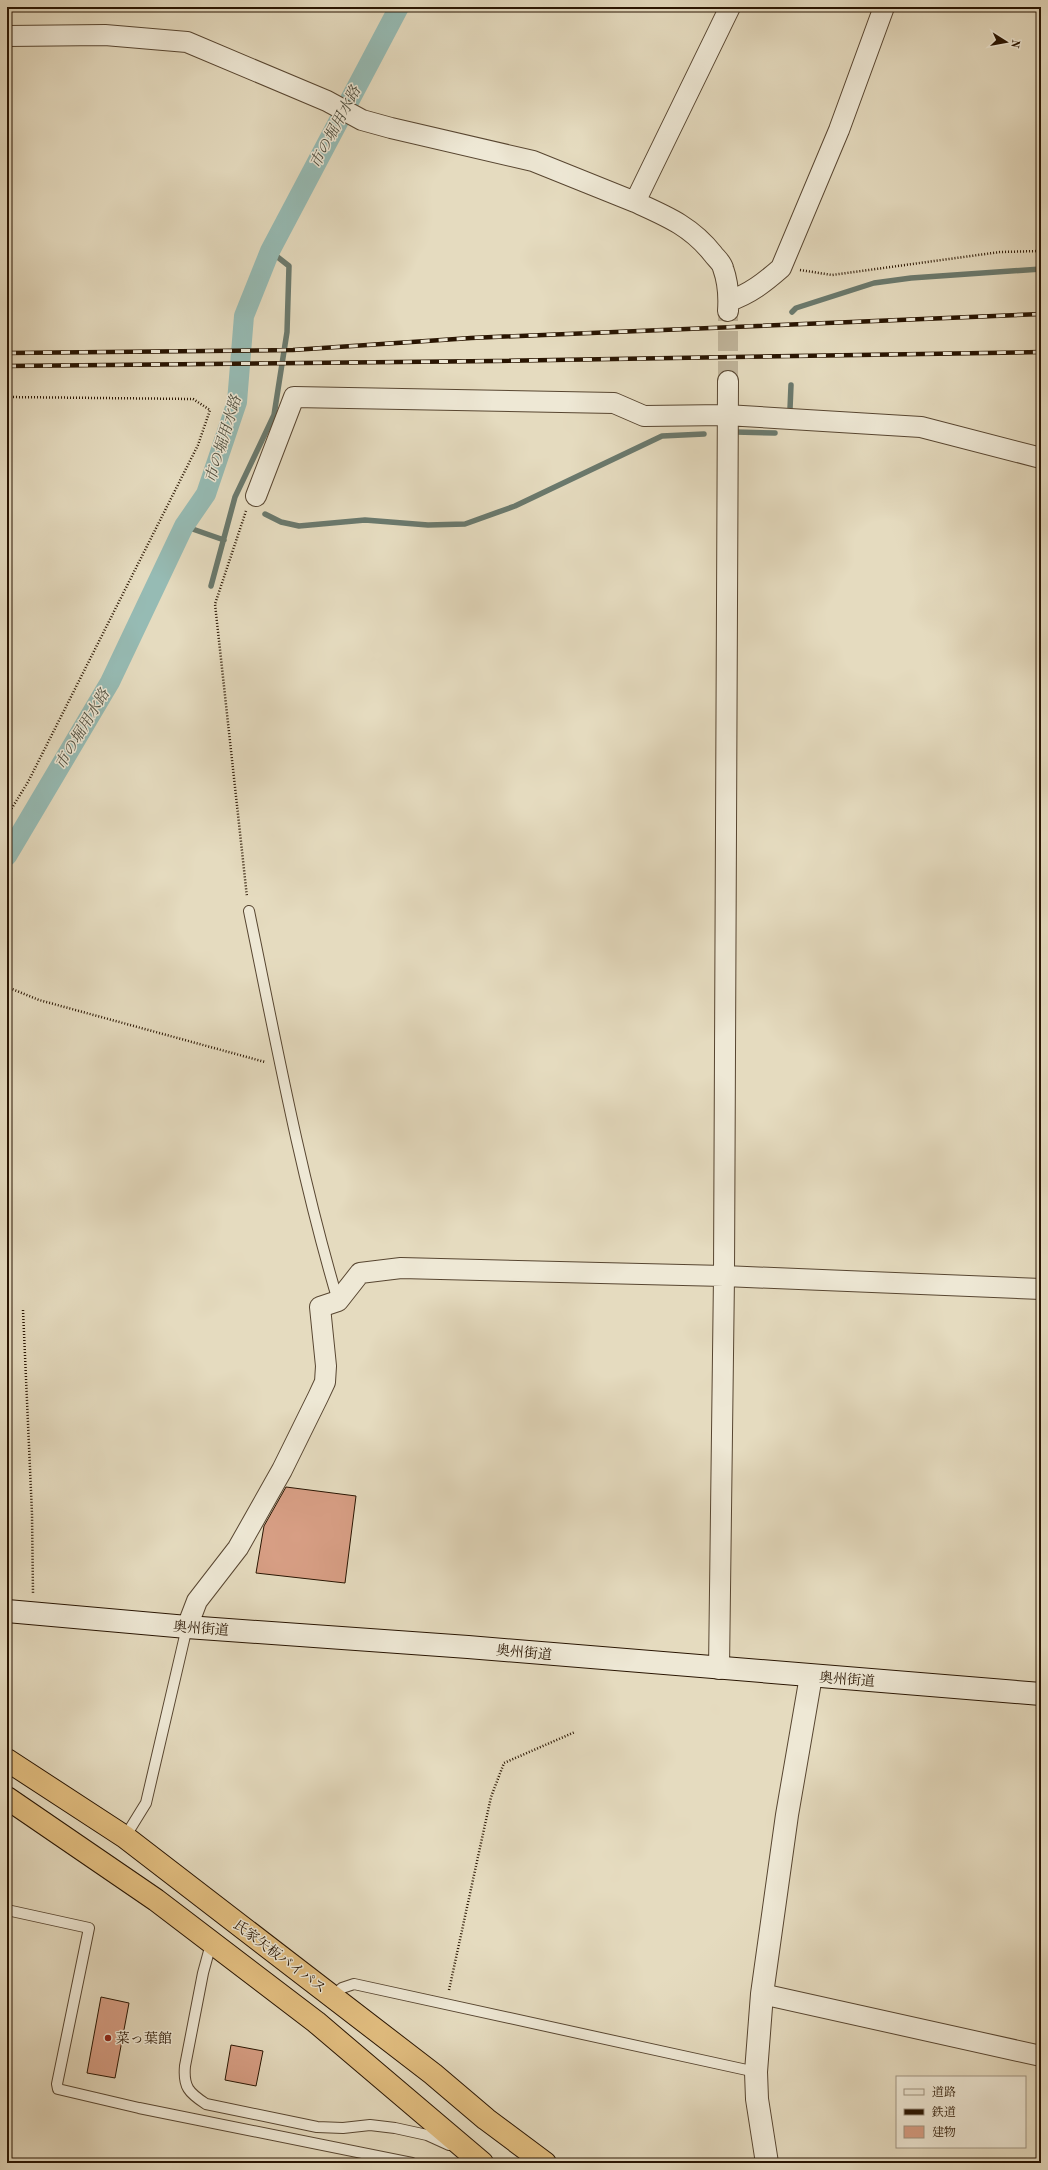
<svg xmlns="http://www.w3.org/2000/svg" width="1048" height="2170" font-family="'Old Standard TT','Noto Serif JP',serif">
<rect width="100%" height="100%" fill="#e5dbbf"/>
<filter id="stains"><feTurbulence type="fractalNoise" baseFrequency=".005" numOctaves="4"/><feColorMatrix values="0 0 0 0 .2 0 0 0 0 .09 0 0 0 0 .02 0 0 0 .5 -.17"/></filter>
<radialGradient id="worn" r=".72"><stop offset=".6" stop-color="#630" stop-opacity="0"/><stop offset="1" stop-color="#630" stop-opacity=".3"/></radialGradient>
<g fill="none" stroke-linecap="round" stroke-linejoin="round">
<path stroke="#6a796d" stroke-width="5.5" d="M792,312L796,308L874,283L911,278L1041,269
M790,409L791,385
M735,432L775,433
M265,514L281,522L299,526L365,520L428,525L465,524L515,506L662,436L704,434
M184,526L224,540
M211,586L235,497L274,415L287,332L289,266L270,251"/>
<path stroke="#96bbb4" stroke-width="20" d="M7,856L110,682L184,526L206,494L237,402L244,316L270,251L399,7"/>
</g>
<path fill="#d79e84" stroke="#291502" d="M286,1487L356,1496L345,1583L256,1573L264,1526Z
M101,1997L129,2003L115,2078L87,2073Z
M231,2045L263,2051L256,2086L225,2080Z"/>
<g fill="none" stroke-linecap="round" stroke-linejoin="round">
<path stroke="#bfb399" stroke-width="20" stroke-dasharray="20 10" stroke-linecap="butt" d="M728,381V311"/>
<g stroke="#584631" stroke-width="12">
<path id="service" d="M249,911C276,1042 300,1173 338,1301
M125,1837L146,1803L187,1627
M7,1910L89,1928L57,2084L58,2089L139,2108L412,2163
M215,1946L209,1951L203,1973L185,2066C183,2087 189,2093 206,2104L317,2127L343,2128L370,2125L395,2128L427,2135L449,2145
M333,1996L342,1988L354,1984L756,2072"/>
</g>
<g stroke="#584631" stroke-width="22">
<path id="minor" d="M7,36L105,35L187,42L327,101L362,120L391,128L533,161L635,202
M729,301C750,294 765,282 781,268L839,130L884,7
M728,311C729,297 728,282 723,268C722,263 716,258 713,254C691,226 666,216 635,202L730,7
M256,496L294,397L614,403L644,416L726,415L921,427L1041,458
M187,1627L197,1601L238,1548L282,1470L318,1397L325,1382L326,1366L320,1307L338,1301L360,1273L401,1268L724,1276L1041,1289
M719,1669L724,1276L728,381
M762,1994L1041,2056"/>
</g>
<g stroke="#584631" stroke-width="24">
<path id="tertiary" d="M767,2163L757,2099L756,2072L762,1994L787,1815L811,1676"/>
</g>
<g stroke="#291502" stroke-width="24">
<path id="secondary" d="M7,1611L187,1627L468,1647L1041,1694"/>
</g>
<g stroke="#291502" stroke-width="24">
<path id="trunk" d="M7,1760L125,1837L433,2074L486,2119L545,2163
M7,1798L156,1900L316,2022L482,2163"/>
</g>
<path stroke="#291502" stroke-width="2.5" stroke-dasharray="1 2" stroke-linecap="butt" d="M800,270L832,275L1000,252L1041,251
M7,397L193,399L210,410L198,445L28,782L7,816
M246,511L215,604L247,897
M7,987L39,1000L265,1062
M23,1310L32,1514L33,1593
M449,1990L491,1797L504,1763L575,1732"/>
<use href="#service" stroke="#eee8d5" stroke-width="10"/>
<use href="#minor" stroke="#eee8d5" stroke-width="20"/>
<use href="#tertiary" stroke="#eee8d5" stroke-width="22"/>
<use href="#secondary" stroke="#eee8d5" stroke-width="22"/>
<use href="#trunk" stroke="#e2be80" stroke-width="22"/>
<g stroke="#291502" stroke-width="4.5">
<path id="rail" d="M7,353L293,350L471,338L1041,314
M7,366L495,361L1041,352"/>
</g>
<use href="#rail" stroke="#eee8d5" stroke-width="3" stroke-dasharray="9" stroke-linecap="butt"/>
</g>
<circle fill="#8f2418" stroke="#eee8d5" stroke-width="1.5" cx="108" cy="2038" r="4"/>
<g text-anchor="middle" stroke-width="3" stroke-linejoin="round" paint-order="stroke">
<g font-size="14" fill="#291502" stroke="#eee8d5">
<text transform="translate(201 1628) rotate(4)" y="5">奥州街道</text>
<text transform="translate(524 1652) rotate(5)" y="5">奥州街道</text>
<text transform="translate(847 1679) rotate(4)" y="5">奥州街道</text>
<text transform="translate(280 1956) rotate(37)" y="5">氏家矢板バイパス</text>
</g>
<g font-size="14" fill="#291502" stroke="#eee8d5" text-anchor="start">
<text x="116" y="2043">菜っ葉館</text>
</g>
<g font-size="15" font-style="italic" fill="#4f4f40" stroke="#eee8d5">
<text transform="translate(335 127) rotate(-62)" y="5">市の堀用水路</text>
<text transform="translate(223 439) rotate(-73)" y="5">市の堀用水路</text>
<text transform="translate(82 729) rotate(-59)" y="5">市の堀用水路</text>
</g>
</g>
<rect width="1048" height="2170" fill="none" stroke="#e5dbbf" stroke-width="24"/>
<rect x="8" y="8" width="1032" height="2154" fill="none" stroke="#291502" stroke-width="2"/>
<rect x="12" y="12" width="1024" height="2146" fill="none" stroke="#291502"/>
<rect x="896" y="2076" width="130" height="72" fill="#eee8d5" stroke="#9f9481"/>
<rect x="904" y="2089" width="20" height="6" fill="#eee8d5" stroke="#9f9481"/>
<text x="932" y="2096" font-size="12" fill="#291502">道路</text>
<rect x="904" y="2109" width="20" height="6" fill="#291502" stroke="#9f9481"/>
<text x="932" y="2116" font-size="12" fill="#291502">鉄道</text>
<rect x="904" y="2126" width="20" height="12" fill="#d79e84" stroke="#9f9481"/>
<text x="932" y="2136" font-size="12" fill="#291502">建物</text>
<g transform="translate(1006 42) rotate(101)" stroke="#eee8d5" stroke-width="3" paint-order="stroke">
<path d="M0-3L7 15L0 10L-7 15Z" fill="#291502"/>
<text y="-6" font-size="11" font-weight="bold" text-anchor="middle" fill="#291502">N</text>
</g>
<rect width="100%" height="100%" filter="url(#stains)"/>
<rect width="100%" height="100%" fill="url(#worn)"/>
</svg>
